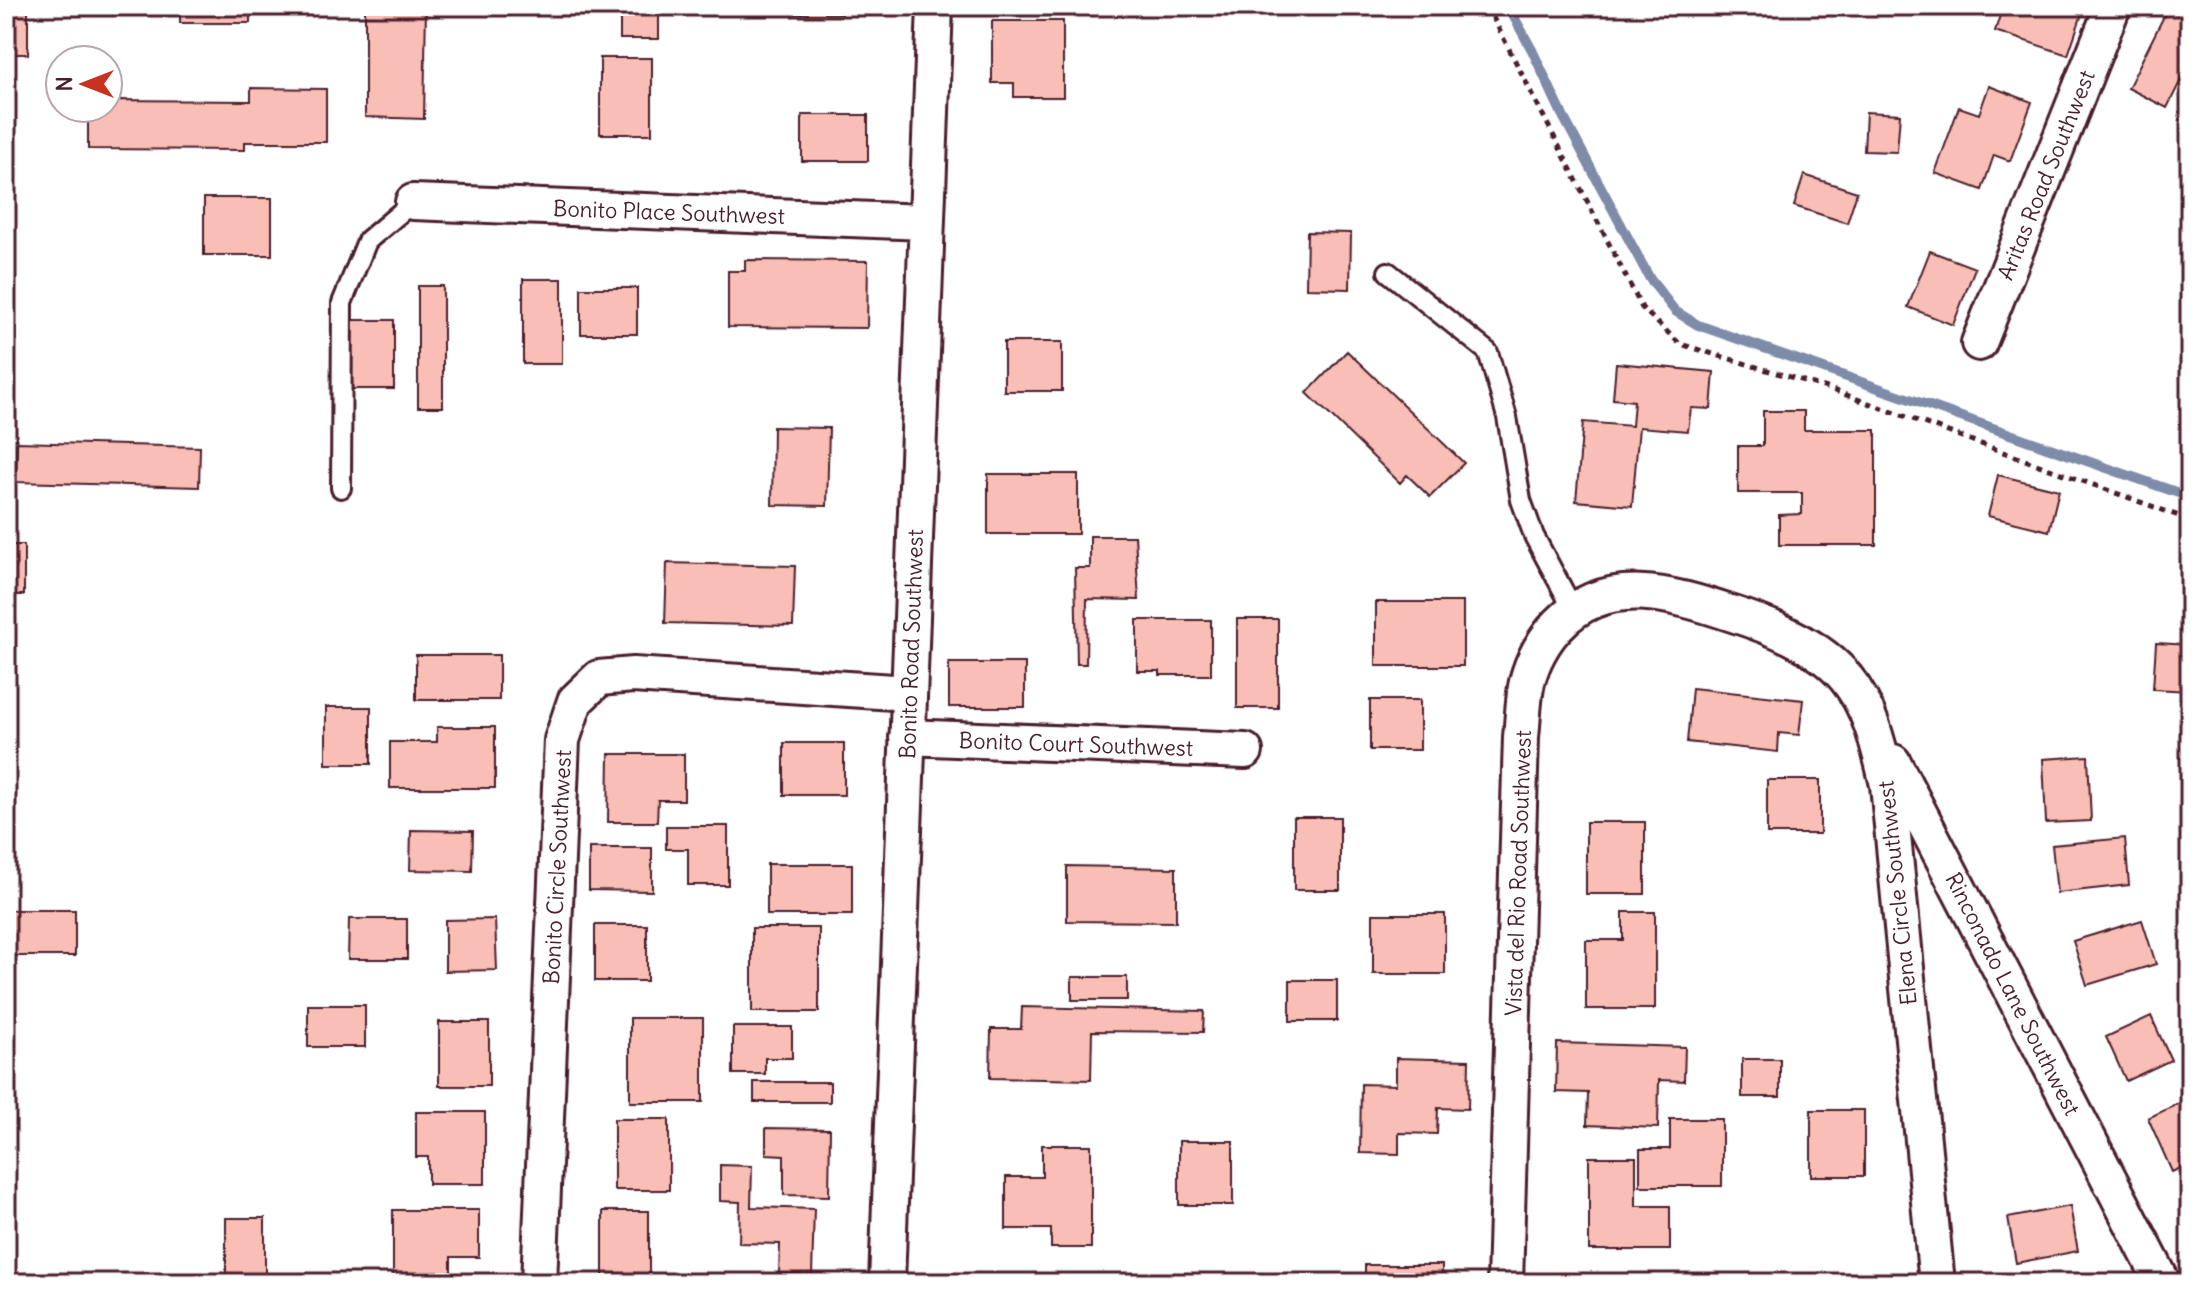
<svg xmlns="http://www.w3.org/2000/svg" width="2196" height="1289" font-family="Delius,sans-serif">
<rect width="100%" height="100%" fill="#fff"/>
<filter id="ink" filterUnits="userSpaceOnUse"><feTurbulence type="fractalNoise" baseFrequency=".0125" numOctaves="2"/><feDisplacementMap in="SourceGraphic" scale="16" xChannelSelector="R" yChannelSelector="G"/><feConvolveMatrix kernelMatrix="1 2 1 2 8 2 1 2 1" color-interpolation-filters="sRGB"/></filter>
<g filter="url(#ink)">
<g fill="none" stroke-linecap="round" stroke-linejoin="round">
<path stroke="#7e8caa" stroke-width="10" d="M1508,6L1532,50L1563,116L1650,279L1675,311L1698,325L2190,497"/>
</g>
<path fill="#f9beb6" stroke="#4a1f2b" stroke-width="2" d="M180,6H250V23H180Z
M365,6H426L424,119L365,117Z
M620,6H659V39H620Z
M785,6H842V14H785Z
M2003,6H2068L2083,11L2068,55L1995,31Z
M2169,6H2190V62L2167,108L2128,88Z
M6,10H28V54H6Z
M992,21H1063V97H1014V83H992Z
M600,58H652V134H600Z
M1989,86L2032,102L2010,161L1994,155L1982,190L1935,173L1959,107L1979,114Z
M251,88L326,89V142H245V150L88,149V108H108V100L251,101Z
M1866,112L1900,114L1897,152L1864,151Z
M802,115H868V161H802Z
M1804,175L1857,192L1847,223L1794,206Z
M204,198H272V255H204Z
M1307,232L1351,233L1350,289L1306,288Z
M1930,251L1975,268L1953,325L1908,307Z
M745,260L868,261L867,328L728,327V271H745Z
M523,279H562V364H523Z
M418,286H443V407H418Z
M581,288H637V334H581Z
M346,320H394V389H346Z
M1004,342H1062V391H1004Z
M1347,351L1464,463L1430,497L1407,475L1400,483L1307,393Z
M1616,363L1714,372L1711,409L1691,408L1688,431L1639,427L1632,506L1576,501L1583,422L1632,426L1634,401L1613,399Z
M1763,411H1804V430H1876V545H1779V515L1802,514V493H1738V446H1763Z
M773,427L829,428L827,506L772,505Z
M17,442L200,447L199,487L16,482Z
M988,474H1078V534H988Z
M1998,475L2059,490L2049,531L1988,516Z
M1090,536H1135L1139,600L1087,599L1086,664H1077L1075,568H1090Z
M6,545H24V595H6Z
M667,563L795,566L793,626L665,623Z
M1376,602H1463V666H1376Z
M1237,619H1278V708H1237Z
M1137,620H1211V675H1160V671H1137Z
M2156,643L2190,645V691L2153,689Z
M416,655H499V700H416Z
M949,663H1025V707H949Z
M1692,688L1803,700L1799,735L1779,733L1778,752L1687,742Z
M1370,700H1420V750H1370Z
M326,707H371V764H326Z
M437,727H495V788H390V742H437Z
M784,743H844V795H784Z
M609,754H684V800H658L657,822H608Z
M2088,756L2091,821L2046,823L2043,759Z
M1767,780H1820V834H1767Z
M1294,817H1340V890H1294Z
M1586,822H1645V894H1586Z
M666,826H728V885H688V849H666Z
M411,830L473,831L472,871L410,870Z
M2125,838L2129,885L2057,893L2052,845Z
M589,848H652V891L589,890Z
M767,864H852V915H767Z
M1067,866L1176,868V922L1067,921Z
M6,910H75V956H6Z
M1623,912H1655V1009H1586V940H1623Z
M1373,914H1445V974H1373Z
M349,919H407V959H348Z
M495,919L497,970L445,971V920Z
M2142,920L2156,964L2087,985L2073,941Z
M595,925H647V981H595Z
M752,928H819V1012H752Z
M1072,977H1127V1000H1072Z
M1290,980H1337V1021H1290Z
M6,990L8,1063H6Z
M308,1005H365V1047H308Z
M1022,1007L1204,1011L1203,1032L1092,1031L1091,1080L990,1078L991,1029H1021Z
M2151,1016L2171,1060L2126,1081L2106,1037Z
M630,1018H703V1102H630Z
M439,1022H489V1086H439Z
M733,1027H792V1058H765V1074H733Z
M1557,1043L1685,1047L1684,1081L1659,1080L1658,1128L1587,1125L1588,1093L1556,1092Z
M1396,1058L1469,1060L1468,1109L1438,1108L1437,1134L1399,1133V1154L1360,1153L1361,1084L1396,1085Z
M1742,1059H1780V1097H1742Z
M754,1082H830V1102H754Z
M2188,1099L2190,1164L2172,1172L2148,1118Z
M1811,1110H1864V1176H1811Z
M416,1112H485V1184H428V1157H416Z
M614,1119H669V1190H614Z
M1670,1119H1722V1186H1640V1149H1670Z
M766,1128L830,1129L829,1196L784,1195V1155L766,1154Z
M1179,1141H1233V1205H1179Z
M1042,1145H1091V1248H1051V1229H1006V1177H1042Z
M1589,1157H1636V1206H1670V1250H1589Z
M720,1165L752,1166L751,1207L814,1209L812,1275L779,1274L780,1244L739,1243L740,1202L720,1201Z
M2070,1206L2078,1251L2016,1263L2008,1218Z
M393,1210H479V1257H451V1280H393Z
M603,1211H649V1283H603Z
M226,1218H265V1283H226Z
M6,1250H14V1283H6Z
M1365,1265H1442V1283H1365Z
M1875,1274L1876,1283H1806V1282Z
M1573,1278H1631V1283H1573Z"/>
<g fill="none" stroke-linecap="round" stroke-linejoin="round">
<g stroke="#4a1f2b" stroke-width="24">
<path id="lane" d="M1388,272L1488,352L1507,417L1521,500L1534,536L1573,609
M341,488L342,303L367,241L413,202"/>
</g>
<g stroke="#4a1f2b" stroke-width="40">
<path id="street" d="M413,202L926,222
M1979,343L2113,6
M907,737L1245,751
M1893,762L2163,1283
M539,1283L562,740L575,701L599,678L633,675L909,693
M887,1283L935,6
M1505,1283L1521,737C1523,719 1523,699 1527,682C1532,661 1544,639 1559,624C1607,574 1672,594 1730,613C1771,626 1818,644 1846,678C1871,708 1879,748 1888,785L1937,1283"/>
</g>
<path stroke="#4a1f2b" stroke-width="5" stroke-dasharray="6 6" stroke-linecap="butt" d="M1487,6L1642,308L1680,344L1827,388L2190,520"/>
<use href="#lane" stroke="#fff" stroke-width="18"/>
<use href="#street" stroke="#fff" stroke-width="34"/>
</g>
</g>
<g text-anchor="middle" stroke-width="6" stroke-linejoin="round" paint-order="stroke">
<g font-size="22" fill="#4a1f2b" stroke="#fff">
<text transform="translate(2046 175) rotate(-68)" y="8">Aritas Road Southwest</text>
<text transform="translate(669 212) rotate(2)" y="8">Bonito Place Southwest</text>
<text transform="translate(911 644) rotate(-88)" y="8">Bonito Road Southwest</text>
<text transform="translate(1076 744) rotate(2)" y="8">Bonito Court Southwest</text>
<text transform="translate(557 867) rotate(-87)" y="8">Bonito Circle Southwest</text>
<text transform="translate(1518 873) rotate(-88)" y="8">Vista del Rio Road Southwest</text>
<text transform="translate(1897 893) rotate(-96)" y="8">Elena Circle Southwest</text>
<text transform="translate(2013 994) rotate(63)" y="8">Rinconado Lane Southwest</text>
</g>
</g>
<rect width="2196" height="1289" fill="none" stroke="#fff" stroke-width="32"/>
<rect x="16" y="16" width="2164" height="1257" fill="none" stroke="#4a1f2b" stroke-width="3" filter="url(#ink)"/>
<g transform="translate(84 84) rotate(270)"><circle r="38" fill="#ffffff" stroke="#b7a5aa" stroke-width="2"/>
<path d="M0-6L14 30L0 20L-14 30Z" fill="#c8321e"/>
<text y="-12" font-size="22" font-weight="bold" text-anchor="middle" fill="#4a1f2b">N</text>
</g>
</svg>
